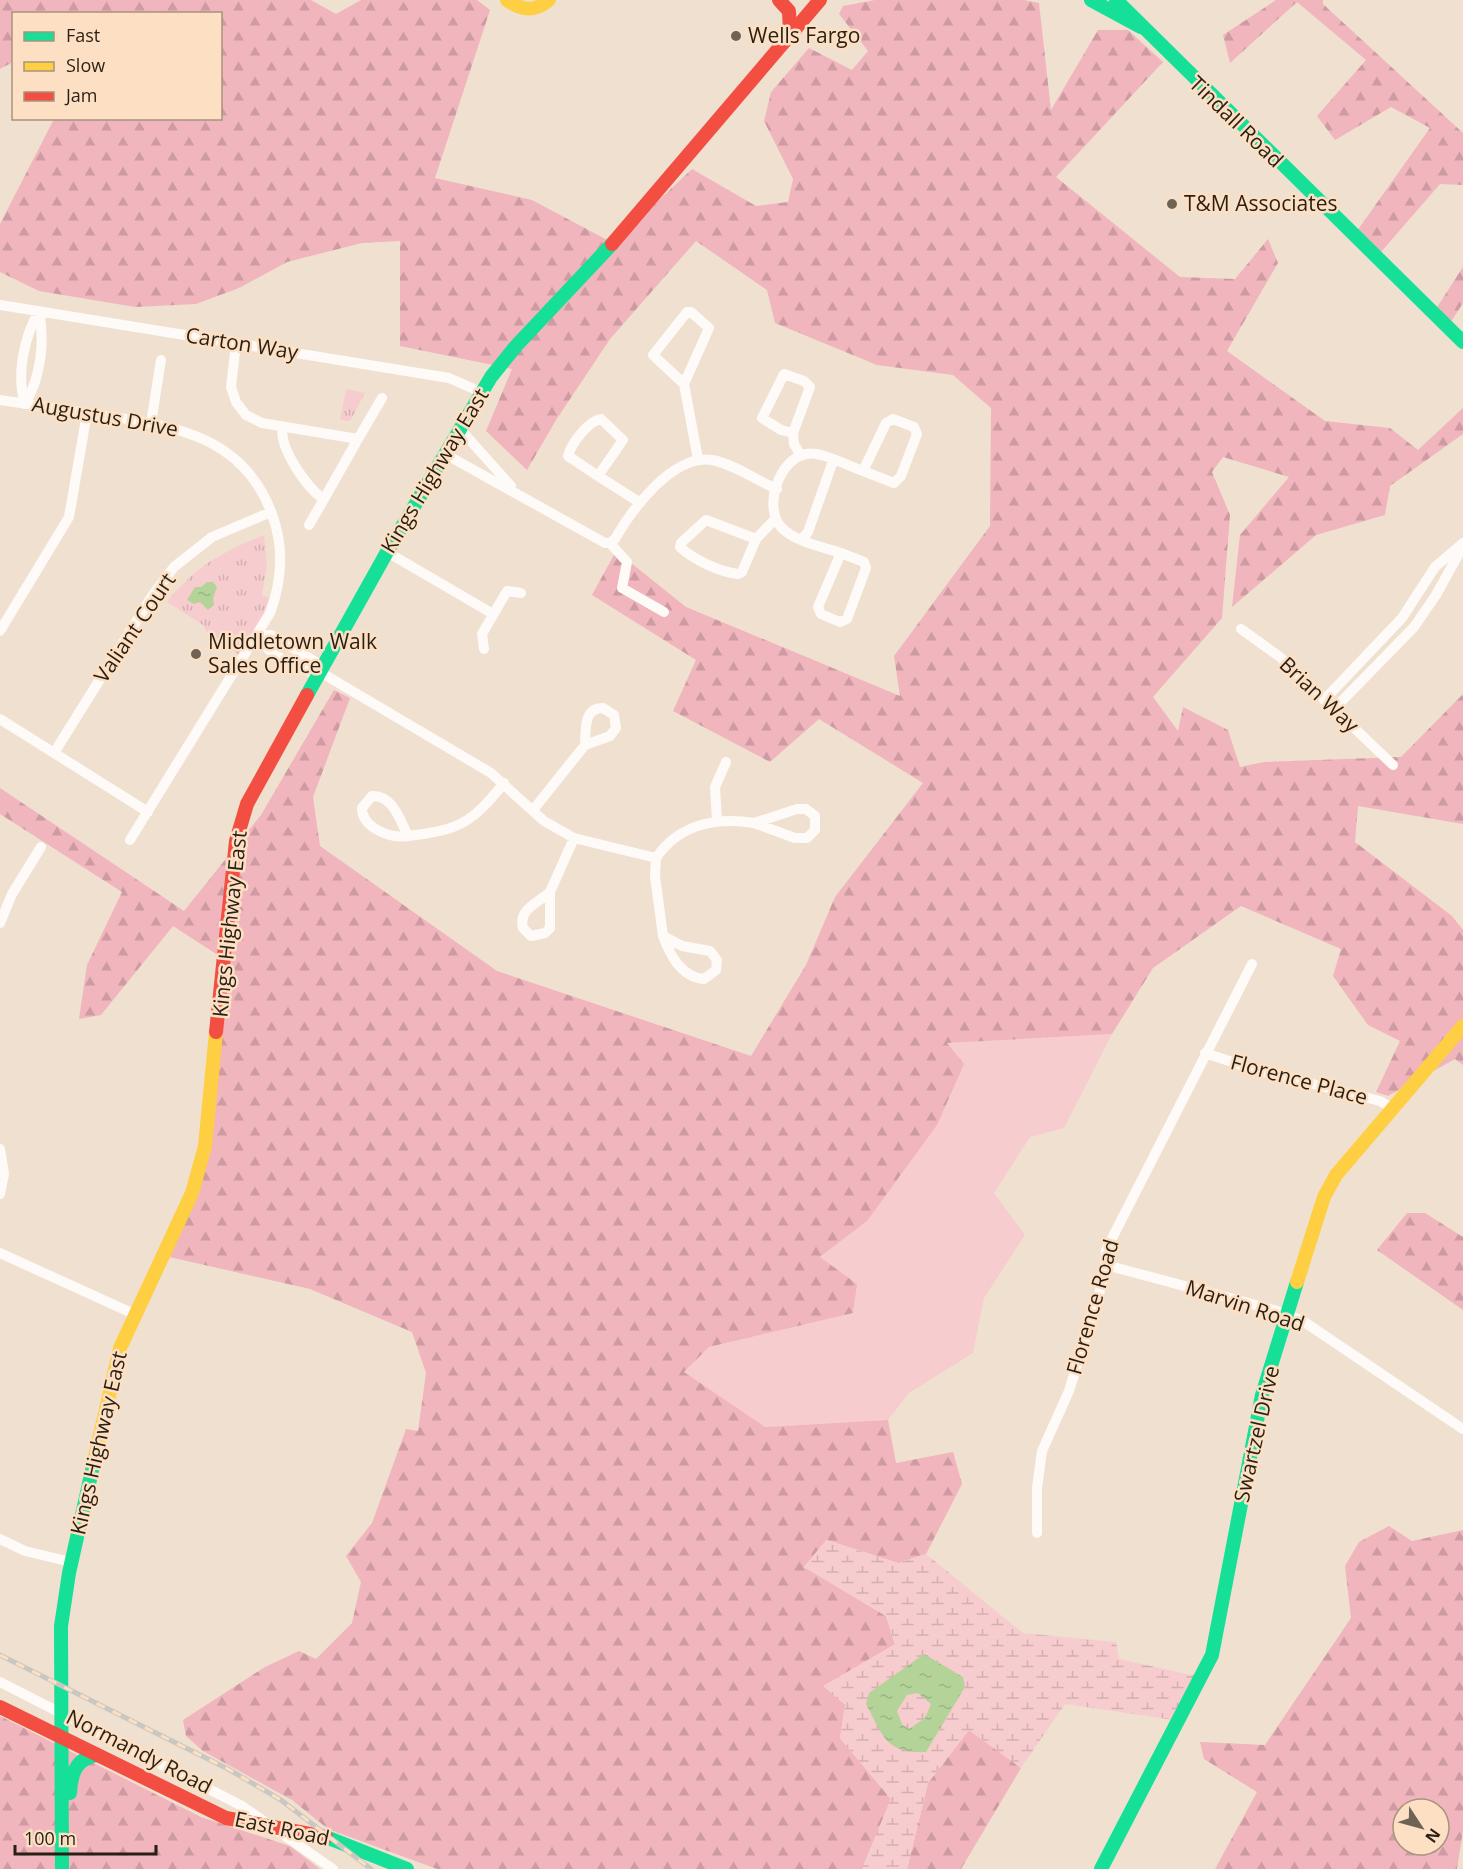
<svg xmlns="http://www.w3.org/2000/svg" width="1463" height="1869" font-family="'Open Sans',sans-serif">
<defs>
<pattern id="forest-firs" width="22" height="20" patternUnits="userSpaceOnUse" patternTransform="scale(1.5)"><rect width="22" height="20" fill="#f0b5bd"/><path d="M5 1l3.5 6h-7zM16 11l3.5 6h-7z" fill="#ce9ba2"/></pattern>
<pattern id="wetland-marsh" width="20" height="14" patternUnits="userSpaceOnUse" patternTransform="scale(1.5)"><rect width="20" height="14" fill="#f7cccf"/><path d="M1 5h8M5 5V1M11 12h8M15 12V8" fill="none" stroke="#d4afb1"/></pattern>
<pattern id="park-tufts" width="24" height="20" patternUnits="userSpaceOnUse" patternTransform="scale(1.5)"><rect width="24" height="20" fill="#f7cccf"/><path d="M3 7l-1-3M5 7V3M7 7l1-3M15 17l-1-3M17 17v-4M19 17l1-3" fill="none" stroke="#d4afb1"/></pattern>
<pattern id="water-ripples" width="26" height="14" patternUnits="userSpaceOnUse" patternTransform="scale(1.5)"><rect width="26" height="14" fill="#b4d398"/><path d="M2 4q2-2 4 0t4 0M15 11q2-2 4 0t4 0" fill="none" stroke="#9bb582"/></pattern>
</defs>
<rect width="100%" height="100%" fill="#f0e0d0"/>
<path fill="#f7cccf" d="M1112,1034L1064,1128L1030,1137L994,1193L1025,1235L984,1298L973,1353L909,1393L888,1420L765,1427L683,1373L709,1347L853,1313L856,1284L820,1257L867,1221L946,1043Z"/>
<path fill="url(#forest-firs)" fill-rule="evenodd" d="M0,0H311L336,14L361,0H477L490,10L435,178L532,200L613,243L692,169L756,206L788,202L793,179L764,121L771,92L809,48L852,70L868,51L839,14L843,6L875,0H1024L1039,3L1051,110L1098,30H1128L1163,62L1056,177L1180,277L1235,279L1268,239L1278,263L1227,351L1325,421L1390,428L1418,450L1463,408V434L1390,486L1385,515L1316,535L1232,607L1240,535L1289,477L1223,457L1212,472L1230,515L1222,618L1153,697L1178,731L1183,707L1228,730L1240,767L1264,762L1401,757L1463,694V824L1358,806L1355,842L1452,916L1463,930V1065L1455,1059L1388,1096L1376,1092L1400,1041L1368,1025L1333,976L1341,949L1241,906L1153,968L1112,1034L947,1043L964,1064L937,1125L867,1221L820,1257L857,1284L853,1313L709,1347L684,1372L765,1427L888,1420L896,1463L953,1452L962,1484L926,1554L898,1563L827,1540L804,1567L886,1616L895,1645L845,1705L840,1738L891,1799L862,1869H437L328,1829L292,1800L203,1751L186,1736L183,1720L265,1667L299,1651L316,1659L352,1623L361,1582L346,1556L372,1523L406,1429L418,1431L426,1373L412,1332L310,1289L165,1256L199,1160L227,961L173,926L101,1015L79,1019L87,965L122,892L0,814V788L184,911L261,815L334,690L350,698L313,797L320,846L497,971L751,1056L806,965L835,897L923,783L819,719L770,762L673,711L696,660L592,595L616,551L686,607L900,696L894,656L990,526L991,408L953,375L877,365L775,323L767,290L696,241L610,339L556,420L527,470L486,431L512,369L400,346V241L362,243L287,262L239,288L196,304L135,307L39,291L0,272V224L54,119L220,118V14H14L13,62L0,69Z
M1276,0H1323V4L1463,133V185L1440,184L1374,260L1352,238L1430,128L1391,107L1335,140L1317,116L1366,60L1297,2L1230,63L1223,35Z
M1463,267V303L1447,328L1432,315Z
M1407,1213H1425L1463,1237V1310L1377,1250Z
M1389,1526L1412,1541L1463,1530V1831L1457,1869H1215L1257,1792L1204,1759L1200,1742L1265,1745L1351,1618L1345,1566L1359,1542ZM1403,1809H1439V1845H1403Z
M0,1716L201,1817L290,1846L320,1869H0Z
M969,1730L1021,1768L961,1869H907L928,1783Z"/>
<path fill="url(#wetland-marsh)" d="M826,1540L898,1563L926,1554L1023,1633L1116,1642L1119,1659L1196,1676L1174,1720L1065,1704L1021,1768L969,1730L928,1783L907,1869H862L891,1799L840,1738L845,1705L823,1686L895,1644L886,1616L804,1567Z"/>
<path fill="url(#park-tufts)" d="M346,389L365,393L350,421L340,420Z
M264,535L267,564L262,595L269,598L263,616L240,655L209,636L203,625L167,602C196,566 222,552 264,535Z"/>
<path fill="url(#water-ripples)" fill-rule="evenodd" d="M207,582H213L217,587L213,598L214,605L208,610L200,602L194,604L187,600L195,587H201Z
M924,1654L963,1677L965,1687L926,1752C886,1754 883,1736 866,1704L869,1693ZM918,1693L931,1704L925,1718L909,1729L902,1724L897,1711L907,1695Z"/>
<g fill="none" stroke-linecap="round" stroke-linejoin="round">
<path stroke="#fdfaf8" stroke-width="10" d="M0,305L449,378L481,392
M687,312H691L709,328L684,384L653,355Z
M236,343L231,387L236,402L246,415L262,423L358,439L324,499C307,489 278,446 283,427
M784,374L804,381L810,387L793,433L781,430L762,418Z
M684,384L698,459
M0,400C33,405 67,410 100,415C173,426 243,435 272,514C284,547 282,581 270,613L130,840
M25,404C16,375 24,337 39,311
M25,404C41,377 45,341 39,311
M601,419L623,440L598,476L568,456C571,444 588,421 601,419Z
M893,419L914,427L917,434L901,476L894,483L863,471L886,423Z
M151,423L161,360
M460,429L511,486
M793,433L794,444L801,456
M358,439L382,398
M445,454L605,543H610L615,539C632,509 673,454 712,460C734,464 757,481 777,489
M598,476L639,502
M706,520L756,539L742,572L738,574C720,572 694,560 680,547L681,543Z
M309,525L324,499
M756,539L776,518
M802,539L808,532L833,461
M610,543L627,562L622,588L664,612
M387,552L493,614
M841,553C823,547 795,542 781,527C763,507 779,459 806,454C822,451 848,466 863,471
M841,553L864,562L866,568L847,619L840,622L821,614L818,607Z
M1241,629L1280,657L1393,765
M0,631L69,517L87,413
M271,635L316,662L320,672C302,675 266,653 258,636Z
M484,649L482,634L507,591L521,593
M320,672L491,773L544,821L574,838L656,858
M1324,700L1402,618L1435,567L1463,543
M603,708L614,715L616,728L610,736L585,745C586,730 583,708 603,708Z
M1334,709L1414,627L1436,595L1462,548
M0,719L148,812
M54,753L152,596L174,567L212,537L271,512
M372,796C393,795 400,820 408,836C391,839 362,828 362,808Z
M797,809H806L815,816V830L807,838H795L754,823Z
M533,810L585,745
M717,821L715,787L726,762
M408,836C459,830 471,824 504,783
M656,858C679,824 716,817 754,823
M656,858L655,876L663,936
M550,892V928L545,933L531,936L523,928C518,909 538,903 550,892Z
M550,892L574,838
M0,923L12,894L41,847
M663,936L682,946L710,951L717,960L716,970L704,979C681,977 670,955 663,936Z
M1205,1053L1250,1068L1380,1101L1392,1108
M0,1149L4,1174L0,1194
M0,1253L134,1314
M1106,1265L1274,1310L1303,1321L1463,1429
M1037,1533V1488L1042,1451L1069,1391L1104,1277L1106,1250L1252,964
M0,1539L25,1551L71,1562
M0,1682L242,1806L333,1869"/>
<path stroke="#16e098" stroke-width="14" d="M1091,0L1141,27
M1116,0L1463,342
M307,695L387,552L491,377L516,346L612,244
M70,1793C71,1774 76,1758 97,1755
M326,1837L407,1869
M62,1869L61,1626L69,1573L95,1457
M1101,1869L1212,1655L1262,1395L1297,1282"/>
<path stroke="#ffcf43" stroke-width="14" d="M507,0C522,11 535,12 549,0
M1297,1282L1324,1197L1336,1175L1463,1026
M95,1457L120,1348L192,1193L205,1146L216,1032"/>
<path stroke="#f24e42" stroke-width="14" d="M779,0L789,11L790,33
M612,244L820,0
M216,1032L236,841L247,804L307,695
M0,1707L226,1818L326,1837"/>
<g stroke="#cac6c2" stroke-width="5">
<path id="rail" d="M0,1655L228,1769L281,1800L371,1869"/>
</g>
<use href="#rail" stroke="#fde0c3" stroke-width="3" stroke-dasharray="9" stroke-linecap="butt"/>
</g>
<g fill="#6f6356" stroke="#fde0c3" stroke-width="2">
<circle cx="736" cy="36" r="6"/>
<circle cx="1172" cy="204" r="6"/>
<circle cx="196" cy="654" r="6"/>
</g>
<g text-anchor="middle" stroke-width="5" stroke-linejoin="round" paint-order="stroke">
<g font-size="21" fill="#291f14" stroke="#fde0c3" text-anchor="start">
<text x="748" y="43">Wells Fargo</text>
<text x="1184" y="211">T&amp;M Associates</text>
<text x="208" y="649">Middletown Walk<tspan x="208" dy="24">Sales Office</tspan></text>
</g>
<g font-size="21" fill="#291f14" stroke="#fde0c3">
<text transform="translate(1236 122) rotate(44)" y="7">Tindall Road</text>
<text transform="translate(242 344) rotate(9)" y="7">Carton Way</text>
<text transform="translate(105 417) rotate(10)" y="7">Augustus Drive</text>
<text transform="translate(435 471) rotate(-59)" y="7">Kings Highway East</text>
<text transform="translate(135 628) rotate(-56)" y="7">Valiant Court</text>
<text transform="translate(1319 695) rotate(43)" y="7">Brian Way</text>
<text transform="translate(230 924) rotate(-84)" y="7">Kings Highway East</text>
<text transform="translate(1299 1080) rotate(15)" y="7">Florence Place</text>
<text transform="translate(1245 1306) rotate(18)" y="7">Marvin Road</text>
<text transform="translate(1093 1307) rotate(-74)" y="7">Florence Road</text>
<text transform="translate(1257 1434) rotate(-77)" y="7">Swartzel Drive</text>
<text transform="translate(99 1443) rotate(-77)" y="7">Kings Highway East</text>
<text transform="translate(139 1752) rotate(27)" y="7">Normandy Road</text>
<text transform="translate(282 1829) rotate(12)" y="7">East Road</text>
</g>
</g>
<rect x="12" y="12" width="210" height="108" fill="#fde0c3" stroke="#a8937d" stroke-width="1.5"/>
<rect x="24" y="32" width="30" height="9" fill="#16e098" stroke="#a8937d" stroke-width="1.5"/>
<text x="66" y="42" font-size="18" fill="#291f14">Fast</text>
<rect x="24" y="62" width="30" height="9" fill="#ffcf43" stroke="#a8937d" stroke-width="1.5"/>
<text x="66" y="72" font-size="18" fill="#291f14">Slow</text>
<rect x="24" y="92" width="30" height="9" fill="#f24e42" stroke="#a8937d" stroke-width="1.5"/>
<text x="66" y="102" font-size="18" fill="#291f14">Jam</text>
<g transform="translate(1421 1827) rotate(126)"><circle r="28" fill="#fde0c3" stroke="#a8937d" stroke-width="1.5"/>
<path d="M0-4.5L10 22L0 15L-10 22Z" fill="#6f6356"/>
<text y="-9" font-size="16" font-weight="bold" text-anchor="middle" fill="#291f14">N</text>
</g>
<path d="M15 1845v9h141v-9" fill="none" stroke="#291f14" stroke-width="3"/>
<text x="24" y="1845" font-size="18" fill="#291f14" stroke="#fde0c3" stroke-width="4.5" paint-order="stroke">100 m</text>
</svg>
